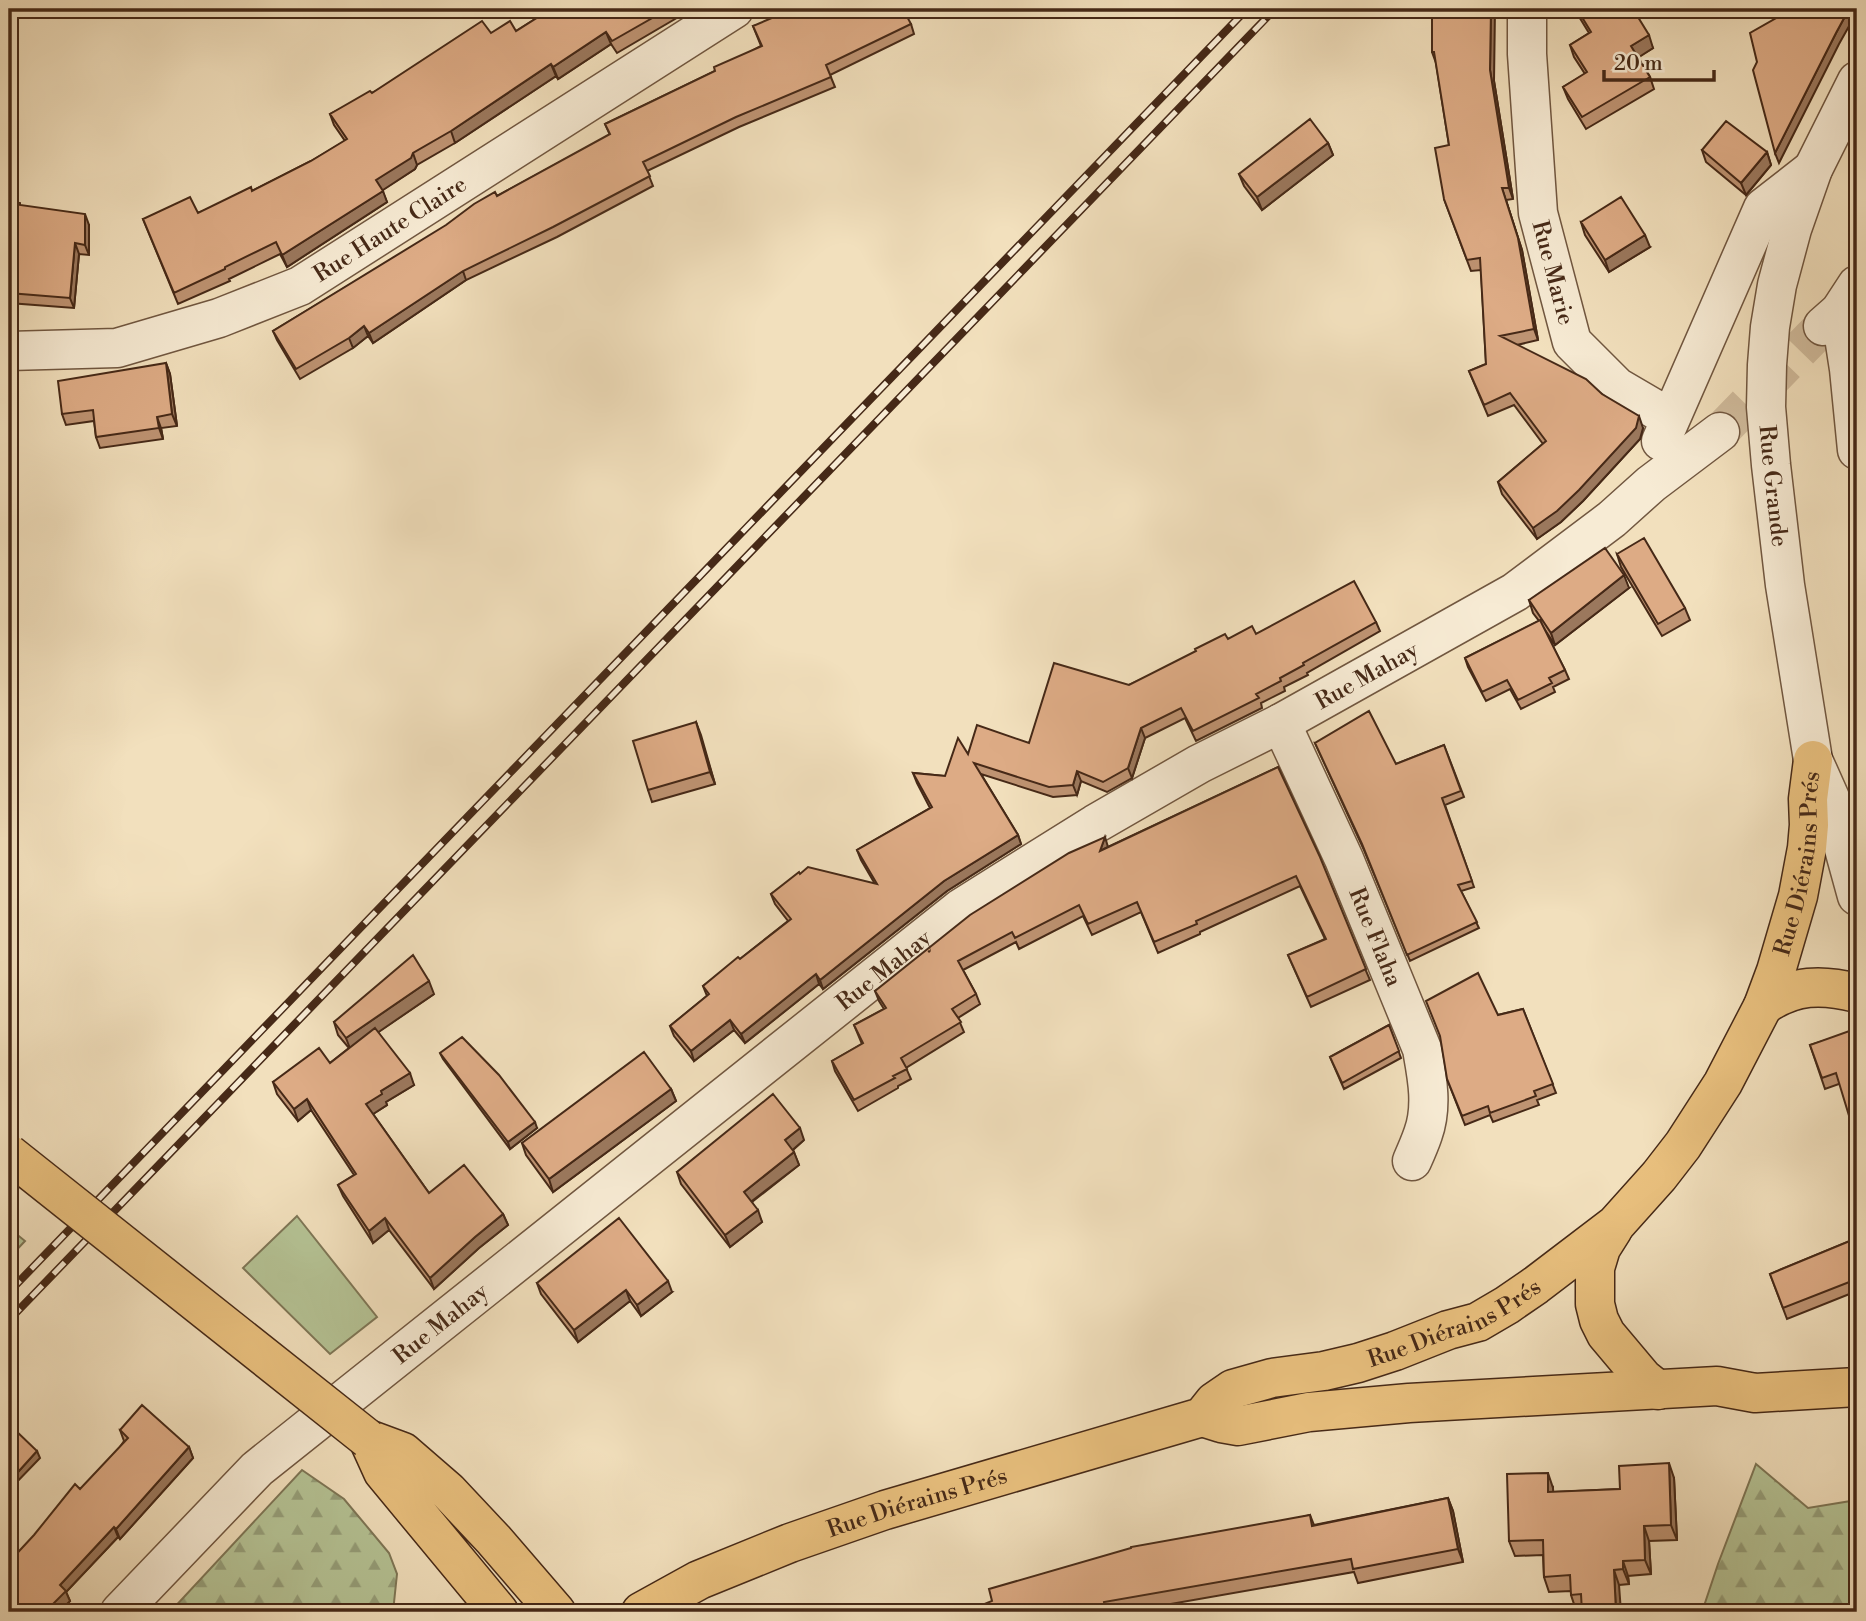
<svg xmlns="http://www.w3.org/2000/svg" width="1866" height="1621" font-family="'Libre Bodoni',serif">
<defs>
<pattern id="forest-firs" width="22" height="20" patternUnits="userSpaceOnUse" patternTransform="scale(1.75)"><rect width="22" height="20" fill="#b5c395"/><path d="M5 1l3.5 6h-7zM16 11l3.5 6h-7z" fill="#959e79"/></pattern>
</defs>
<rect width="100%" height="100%" fill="#f2e0bd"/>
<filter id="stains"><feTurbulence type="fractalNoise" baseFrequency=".00286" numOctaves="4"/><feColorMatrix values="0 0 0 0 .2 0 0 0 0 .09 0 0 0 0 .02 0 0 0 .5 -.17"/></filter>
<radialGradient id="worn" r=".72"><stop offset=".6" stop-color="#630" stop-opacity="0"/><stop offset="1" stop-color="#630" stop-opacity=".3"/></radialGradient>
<path fill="#b5c395" stroke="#7e7656" stroke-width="2" d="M297,1216L377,1317L330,1354L243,1268Z"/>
<path fill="url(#forest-firs)" stroke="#7e7656" stroke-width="2" d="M9,1228L25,1241L9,1258Z
M1756,1464L1808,1508L1857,1500V1608L1852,1612H1702L1718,1564Z
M302,1470L344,1499L389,1553L397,1574L393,1612H170Z"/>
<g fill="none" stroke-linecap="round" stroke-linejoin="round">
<path stroke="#d0bb9c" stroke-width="38" stroke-dasharray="38 19" stroke-linecap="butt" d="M1720,432L1823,326"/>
<g stroke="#715740" stroke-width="41">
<g id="minor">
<path id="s1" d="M1527,9V54L1538,213L1572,342L1617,387L1670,418"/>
<path id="s2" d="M1857,81L1813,169L1792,229L1777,285L1770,327L1767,365L1766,407L1771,465L1785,585L1813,760L1830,798L1857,896"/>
<path d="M1840,311L1849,369L1857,450"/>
<path d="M1823,326L1840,311L1857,285"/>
<path id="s3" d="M9,351L117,348L219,318L300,286L734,9"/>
<path d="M1661,441L1763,208L1813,169"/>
<path id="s4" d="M1281,723L1344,859L1422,1049C1427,1077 1433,1106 1423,1134C1420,1143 1416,1152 1412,1161"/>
<path id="s5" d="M120,1612L257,1469L961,908L1095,824L1199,764L1281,723L1515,592L1612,519L1651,484L1720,432"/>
</g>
</g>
<g stroke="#462917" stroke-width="41">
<g id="major">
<path d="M1763,1006C1794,984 1822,984 1857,993"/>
<path d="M1613,1229L1601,1248L1595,1268V1304L1599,1320L1606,1334L1643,1378L1658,1390"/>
<path d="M1202,1417L1221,1423L1238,1426L1309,1412L1409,1403L1717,1386L1755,1393L1857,1387"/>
<path id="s6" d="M641,1612L699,1580L790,1543L885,1510L1202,1417L1214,1402L1233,1389L1272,1378L1324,1371L1358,1363L1395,1351L1448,1330L1478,1322L1507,1305L1536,1285L1616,1224L1659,1176L1683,1145L1723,1083L1763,1006L1776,971L1798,896L1807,848L1809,825L1808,799L1813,760"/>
</g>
</g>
<g stroke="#462917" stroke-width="41">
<path id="highway" d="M368,1439L403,1452L448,1491L494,1540L556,1612
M368,1439L383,1472L499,1612"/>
</g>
<use href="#minor" stroke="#f7ebd4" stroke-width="38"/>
<use href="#major" stroke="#e9c07e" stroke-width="38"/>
<use href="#highway" stroke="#e9c07e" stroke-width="38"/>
<g stroke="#462917" stroke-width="8">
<path id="rail" d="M9,1292L1247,9
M9,1320L1275,9"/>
</g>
<use href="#rail" stroke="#f7ebd4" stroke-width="5" stroke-dasharray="16" stroke-linecap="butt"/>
<g stroke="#462917" stroke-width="41" stroke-linecap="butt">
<path id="highway-bridge" d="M9,1154L368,1439"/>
</g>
<use href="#highway-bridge" stroke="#e9c07e" stroke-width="38"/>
</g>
<path fill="#be9372" stroke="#462917" stroke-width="2" d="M551,9H692L617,53L611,44L558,79L556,76L455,143L417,165L415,169L382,190L387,202L287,267L280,254L229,279L230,281L178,304L143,219L198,213L252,191L311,161L345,141L334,125L330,114L491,33L516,31Z
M1432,9L1494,81L1513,199L1506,200L1522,250L1538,340L1517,345L1602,394L1643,428L1640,439L1583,501L1561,522L1537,539L1502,494L1498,482L1543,444L1514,405L1488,416L1469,371L1486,364L1481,270L1471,271L1444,199L1449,145L1436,63L1432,52Z
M1576,9H1652L1638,18L1653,48L1638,57L1650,77L1654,89L1586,129L1568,99L1563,87L1585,74L1574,57L1570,45L1589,33L1578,15Z
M804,15L911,24L914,34L830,75L835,87L739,127L647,171L653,186L557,237L466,280L373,343L368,336L353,348L300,379L277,340L273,331L497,196L610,135L605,124L715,71L761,46L753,26Z
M1328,143L1333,155L1262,210L1244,186L1239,174Z
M1702,150L1767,152L1771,165L1746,195L1706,162Z
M9,201L21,206L89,225V255L79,254L74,308L9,303Z
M1581,222L1650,247L1609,272L1585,235Z
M166,363L170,374L177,426L161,428L163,439L100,448L96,437L94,421L66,425L62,414Z
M1617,554L1685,608L1690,620L1662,636L1621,567Z
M1629,588L1555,645L1543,627L1565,670L1569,679L1553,687L1555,692L1521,709L1510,689L1486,701L1468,667L1465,658L1539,621L1533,613L1529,600Z
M1376,622L1380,631L1307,673L1308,675L1284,687L1285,691L1261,703L1262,708L1196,741L1185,718L1145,738L1132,778L1107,792L1081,781L1077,795L1053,797L981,774L1018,835L1021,844L947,891L823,989L819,984L745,1043L734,1030L694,1061L674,1036L670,1026L707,996L703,986L740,959L788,921L775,904L771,894L800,874L875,884L861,860L857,850L930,808L917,783L913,773L945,776L968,754L1029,743L1129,685L1228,639L1256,634Z
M696,722L715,784L652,802L648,790Z
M1315,743L1396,764L1444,745L1464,797L1445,805L1474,887L1461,891L1479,928L1410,961L1364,850Z
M1278,767L1370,980L1311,1007L1288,955L1325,939L1300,886L1200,932V934L1158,953L1141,912L1092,935L1083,916L1019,949L1016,942L963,970L976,994L980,1004L958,1018L964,1032L906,1068L911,1079L898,1086V1088L858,1111L835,1071L832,1061L862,1044L854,1025L884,1009L879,1001L875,991L1108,847Z
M434,994L378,1032L414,1085L386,1102L387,1105L373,1114L429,1193L503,1214L508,1225L479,1248L434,1289L389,1230L373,1243L343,1196L338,1185L354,1175L311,1110L298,1121L277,1094L273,1082L330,1063L349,1048L338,1035L334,1022Z
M1523,1009L1556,1093L1537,1100L1539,1105L1493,1122L1490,1115L1465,1125L1447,1079L1498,1015Z
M1389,1025L1401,1058L1344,1089L1330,1057Z
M1856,1031L1839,1084L1825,1089L1810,1045Z
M440,1053L537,1128L510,1149L443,1059Z
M671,1089L676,1101L553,1192L526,1155L522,1143Z
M804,1140L793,1150L799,1165L752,1202L762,1222L730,1247L681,1184L677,1172Z
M1857,1238V1291L1787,1319L1770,1274Z
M537,1283L672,1292L641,1316L630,1301L578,1342L541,1294Z
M120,1430L189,1447L193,1458L120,1539L118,1537L66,1592L70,1601L59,1612H9L124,1441Z
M1674,1478L1677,1540L1649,1541L1651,1574L1628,1576L1629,1584L1619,1585L1582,1609L1576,1610L1571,1595V1591L1549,1592L1544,1577L1543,1555L1515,1556L1509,1541L1553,1488V1492L1620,1489Z
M1448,1498L1453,1511L1463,1562L1358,1583L1354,1572L1125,1612H965L1310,1515L1314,1525Z"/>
<path fill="#9b785d" stroke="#462917" stroke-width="2" d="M1491,9H1495L1494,81L1513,199L1509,188L1490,70Z
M1632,9H1652L1636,19Z
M1849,9H1857V12L1839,44L1779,163L1775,153L1836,33Z
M606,32L611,44L558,79L553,67Z
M1649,35L1653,48L1636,59L1631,46Z
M551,64L556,76L455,143L451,131Z
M1328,143L1333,155L1262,210L1257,197Z
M1767,152L1771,165L1746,195L1741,183Z
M413,153L417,165L415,169L380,192L376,180Z
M1502,188L1522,250L1538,340L1534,329Z
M383,191L387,202L287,267L282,255Z
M85,214L89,225V255L85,245Z
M1645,235L1650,247L1609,272L1605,260Z
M75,243L79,254L74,308L70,298Z
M463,271L466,280L373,343L369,333Z
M364,326L368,336L353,348L349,338Z
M166,363L170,374L177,426L172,414Z
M1639,416L1643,428L1640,439L1583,501L1561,522L1537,539L1533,528Z
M157,417L161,428L163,439L159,428Z
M1624,575L1629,588L1555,645L1551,633Z
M696,722L701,735L715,784L710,772Z
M1141,728L1145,738L1132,778L1128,768Z
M1077,771L1081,781L1077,795L1073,785Z
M1018,835L1021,844L947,891L823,989L820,980L944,881Z
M1105,837L1108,847L1100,851Z
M816,974L819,984L745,1043L741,1034Z
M429,981L434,994L351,1051L346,1038Z
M730,1020L734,1030L694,1061L691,1051Z
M410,1073L414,1085L386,1102L387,1105L370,1116L366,1104L381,1091Z
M671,1089L676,1101L553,1192L549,1179Z
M307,1099L311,1110L298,1121L294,1109Z
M535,1122L537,1128L510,1149L508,1142Z
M800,1128L804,1140L789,1153L785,1140Z
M794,1152L799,1165L748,1204L744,1192Z
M758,1210L762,1222L730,1247L725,1235Z
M503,1214L508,1225L479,1248L434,1289L430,1278L475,1237Z
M385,1218L389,1230L373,1243L369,1231Z
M668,1281L672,1292L641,1316L637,1305Z
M626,1290L630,1301L578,1342L574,1330Z
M189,1447L193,1458L120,1539L116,1529Z
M37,1451L40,1458L10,1489L9,1482Z
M1669,1463L1674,1478L1677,1540L1671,1525Z
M1548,1473L1553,1488L1554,1507L1548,1492Z
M1448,1498L1453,1511L1463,1562L1458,1549Z
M1644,1526L1649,1541L1651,1574L1645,1560Z
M114,1527L118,1537L66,1592L70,1601L59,1612H45L60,1585Z
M1623,1561L1628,1576L1629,1584L1623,1569Z
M1614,1570L1619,1585L1621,1612H1616Z"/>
<path fill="#ddab85" stroke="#462917" stroke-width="2" d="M551,9H668L612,41L606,32L553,67L551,64L451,131L413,153L411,158L376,180L383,191L282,255L276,242L225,267V269L174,293L143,219L190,197L198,213L251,187L252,191L311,161L347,139L330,114L370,91L372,93L482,21L491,33L510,21L516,31Z
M793,9H801L804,15L818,9H903L911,24L826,65L831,77L736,117L643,162L650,176L553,227L463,271L369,333L364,326L349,338L296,369L273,331L446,225L474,204L495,192L497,196L610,134L605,124L715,71L714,67L762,46L753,26Z
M1432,9H1491L1490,70L1509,188H1502L1518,238L1534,329L1500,336L1586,379L1602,394L1639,416L1636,428L1579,490L1557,511L1533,528L1498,482L1546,441L1510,393L1484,405L1469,371L1486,364L1480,258L1467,260L1444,199L1435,148L1449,145L1434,52H1432Z
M1577,9H1633L1649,35L1631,46L1650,77L1582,117L1563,87L1587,72L1570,45L1591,32Z
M1792,9H1849L1836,33L1775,153L1753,70L1757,62L1750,33Z
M1310,119L1328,143L1257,197L1239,174Z
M1726,121L1767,152L1741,183L1702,150Z
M1621,197L1645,235L1605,260L1581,222Z
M9,201L20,203V205L85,214V245L75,243L70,298L9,293Z
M166,363L172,414L157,417L159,428L96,437L93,410L62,414L58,381Z
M1644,538L1685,608L1658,624L1617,554Z
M1605,548L1624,575L1551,633L1529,600Z
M1354,581L1376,622L1303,663L1304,665L1280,678L1281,681L1256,694L1259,698L1193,731L1181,708L1141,728L1128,768L1103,782L1077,771L1073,785L1049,787L974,763L1018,835L944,881L820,980L816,974L741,1034L730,1020L691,1051L670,1026L709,994L703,986L738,957L740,959L791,919L771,894L799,872L800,874L808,867L877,884L857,850L932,807L913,773L945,776L958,738L968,754L977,725L1029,743L1054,663L1129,685L1196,651L1195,649L1225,634L1228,639L1252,626L1256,634Z
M1540,620L1565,670L1549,678L1552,683L1518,700L1507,680L1482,692L1465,658Z
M1369,711L1396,764L1444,745L1461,791L1442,798L1472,881L1458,885L1477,922L1407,955L1362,844L1315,743Z
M696,722L710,772L648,790L633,741Z
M1278,767L1320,857L1366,969L1307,997L1288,955L1326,939L1296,876L1196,921L1197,924L1154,942L1137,902L1088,924L1079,905L1015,938L1012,932L958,961L976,994L952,1009L961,1022L901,1058L907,1069L893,1076L895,1078L854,1100L832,1061L863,1043L854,1025L886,1008L875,991L970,915L1069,853L1105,837L1100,851Z
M413,955L429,981L346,1038L334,1022Z
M1478,973L1498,1015L1523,1009L1553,1084L1534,1091L1536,1096L1490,1113L1488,1106L1462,1116L1447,1079L1440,1036L1426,1001Z
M1389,1025L1399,1051L1342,1083L1330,1057Z
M375,1028L410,1073L381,1091L382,1094L366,1104L429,1193L464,1165L503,1214L475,1237L430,1278L385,1218L369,1231L338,1185L356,1174L307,1099L294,1109L273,1082L319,1048L330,1063Z
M1855,1029L1856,1031L1857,1030V1142L1836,1073L1822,1078L1810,1045Z
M462,1037L499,1075L535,1122L508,1142L440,1053Z
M644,1052L671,1089L549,1179L522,1143Z
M773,1094L800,1128L785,1140L794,1152L744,1192L758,1210L725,1235L677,1172Z
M1857,1145V1164L1850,1147Z
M619,1218L668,1281L637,1305L626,1290L574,1330L537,1283Z
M1857,1238V1279L1783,1308L1770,1274Z
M142,1405L189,1447L116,1529L114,1527L60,1585L66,1591L45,1612H9V1562L34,1535L75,1484L80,1489L128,1438L120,1430Z
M13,1428L37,1451L9,1482V1433Z
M1669,1463L1671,1525L1644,1526L1645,1560L1623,1561V1569L1614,1570L1616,1612H1582L1581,1594L1571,1595L1570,1575L1544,1577L1543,1540L1509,1541L1507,1474L1548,1473V1492L1620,1489L1619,1466Z
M1448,1498L1458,1549L1353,1569L1351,1559L1104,1602L1105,1608L1091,1612H965L992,1601L989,1589L1131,1548V1547L1310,1515L1312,1526Z"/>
<g text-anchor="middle" stroke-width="5" stroke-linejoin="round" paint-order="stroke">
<g font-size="23" fill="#462917" stroke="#f7ebd4">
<text dy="8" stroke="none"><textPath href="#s3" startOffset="408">Rue Haute Claire</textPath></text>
<text dy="8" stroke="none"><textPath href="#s1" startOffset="266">Rue Marie</textPath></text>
<text dy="8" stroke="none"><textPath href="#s2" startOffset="422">Rue Grande</textPath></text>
<text dy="8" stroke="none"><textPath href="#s5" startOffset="1566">Rue Mahay</textPath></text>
<text dy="8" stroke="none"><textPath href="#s6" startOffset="1474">Rue Diérains Prés</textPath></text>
<text dy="8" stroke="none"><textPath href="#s4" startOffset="234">Rue Flaha</textPath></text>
<text dy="8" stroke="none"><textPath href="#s5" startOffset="999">Rue Mahay</textPath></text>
<text dy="8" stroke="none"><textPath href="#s6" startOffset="870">Rue Diérains Prés</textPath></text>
<text dy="8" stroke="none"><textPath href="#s5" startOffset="432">Rue Mahay</textPath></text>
<text dy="8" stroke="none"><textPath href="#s6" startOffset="298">Rue Diérains Prés</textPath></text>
</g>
</g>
<rect width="1866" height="1621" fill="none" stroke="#f2e0bd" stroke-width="35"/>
<rect x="10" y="10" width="1845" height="1600" fill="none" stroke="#462917" stroke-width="3.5"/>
<rect x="18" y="18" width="1831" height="1586" fill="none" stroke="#462917" stroke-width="2"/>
<path d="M1604 70v10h110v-10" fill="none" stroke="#462917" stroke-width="3.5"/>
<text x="1614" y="70" font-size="21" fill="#462917" stroke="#f7ebd4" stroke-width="5" paint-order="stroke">20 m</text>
<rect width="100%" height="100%" filter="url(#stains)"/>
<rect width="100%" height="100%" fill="url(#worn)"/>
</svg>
